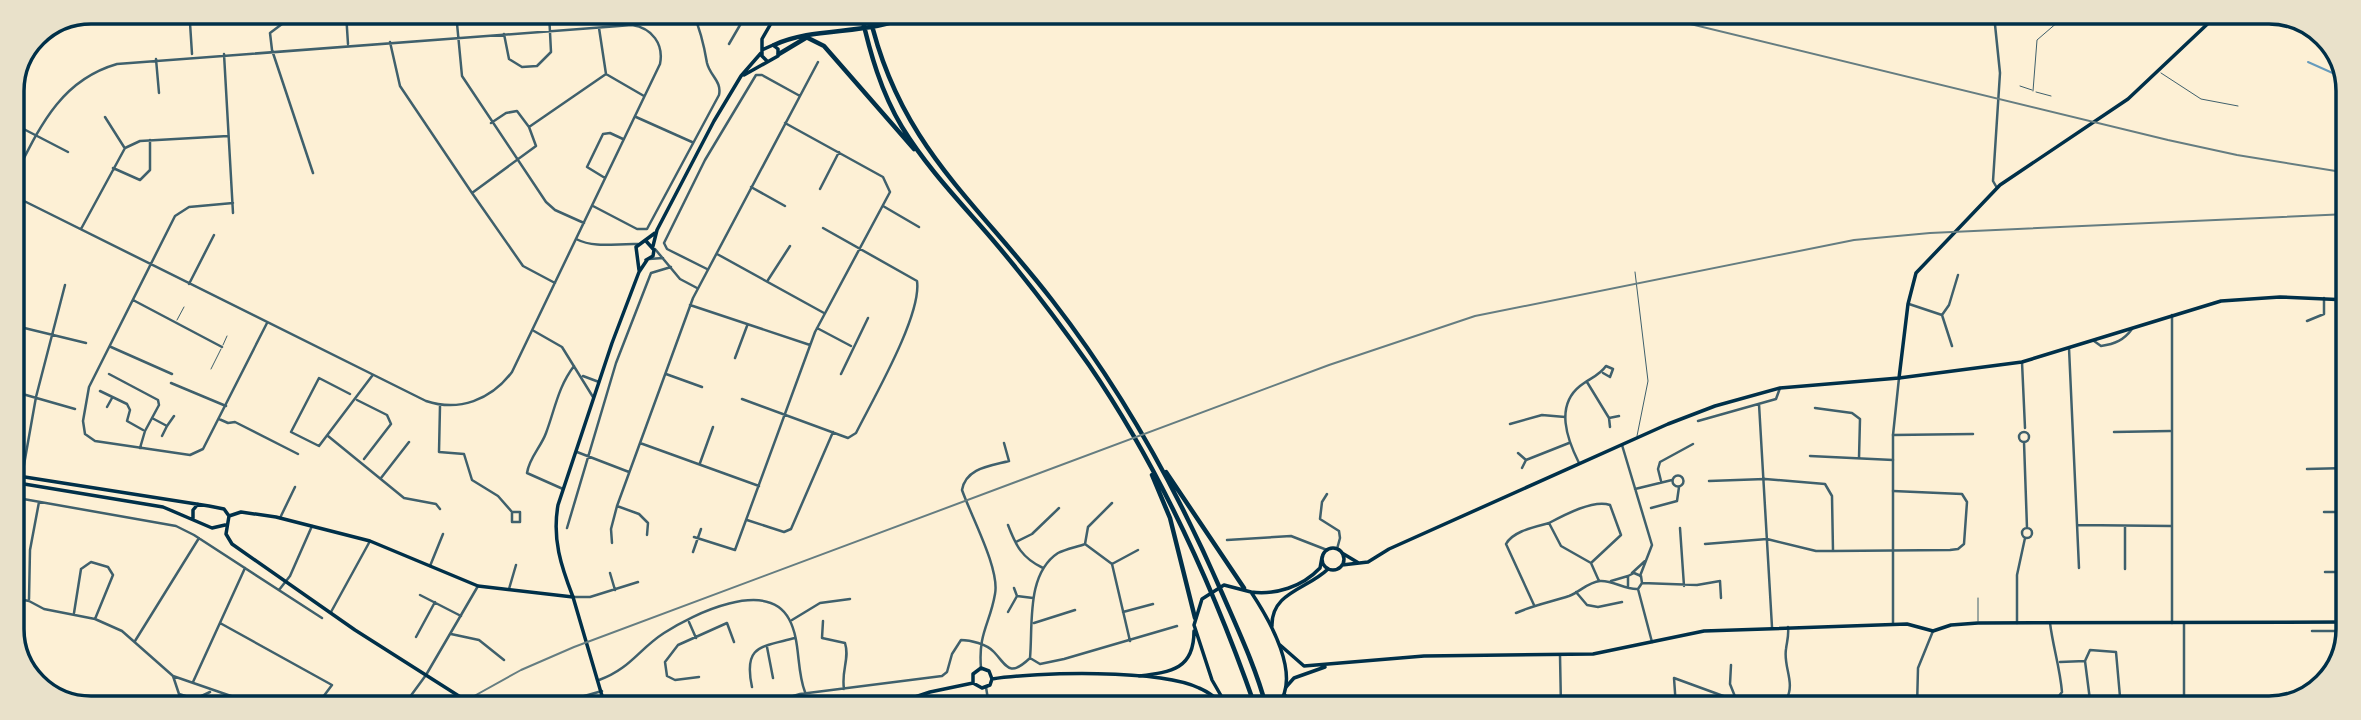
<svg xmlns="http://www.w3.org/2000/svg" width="2361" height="720" font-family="'DM Sans',sans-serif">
<rect width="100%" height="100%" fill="#fdf0d5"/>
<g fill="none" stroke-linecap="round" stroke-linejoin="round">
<path stroke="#669bbc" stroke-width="2" d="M2308,62L2346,79"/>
<path stroke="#3f606c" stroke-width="1" d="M2161,73L2201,99L2238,106
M2020,86L2032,90
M2033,91L2037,40L2066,15
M2036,92L2051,96
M1635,272L1648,381L1637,436
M177,320L184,307
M223,345L227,336
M211,369L221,349
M1978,598V621"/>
<path stroke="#3f606c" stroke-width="2.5" d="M346,13L348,44
M456,13L462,76L546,202L555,210L584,223
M190,23L192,54
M599,28L606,74L644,96
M504,34L509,59L522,67L537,66L551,52L549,13
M390,42L400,86L472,193L523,266L555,283
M729,44L747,13
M224,54L233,213
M156,59L159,93
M105,117L124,147
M636,117L692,142
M12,123L68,152
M529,127L606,74
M113,168L140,180L150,170V140
M313,173L272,50L270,33L286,21L346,17
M605,178L587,167L603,134L610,133L623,139
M12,182C38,131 58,81 117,64L632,25C652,28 664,44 660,64L512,372C491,400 459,412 426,401L12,195
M751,187L785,206
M820,189L839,152
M472,193L536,146L529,127L517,111L506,113L491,123
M233,203L189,207L175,216L89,387L83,421L85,434L95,441L190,455L203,449L267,323
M593,206L637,229H647L719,95C722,81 710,76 707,63C704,45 701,31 693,13
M883,206L919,227
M81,229L125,148L140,141L228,136
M576,239C596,249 617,243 638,244
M655,249L680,279L697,288
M717,254L824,313
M649,259L663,258
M707,269L667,249L664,243L705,160L756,75H762L800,96
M768,280L790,246
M189,284L214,235
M133,300L222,347
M1909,304L1942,315L1952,346
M690,305L810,345
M1942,315L1949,305L1958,275
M2172,315V623
M2307,321L2324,314V298
M12,325L86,343
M817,328L851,346
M534,331L562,347L593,397
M2094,341L2101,346C2115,344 2124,340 2132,329
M111,347L172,374
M2069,348L2079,568
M735,358L747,326
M2022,362L2025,428
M109,374L158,400L159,405L145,431L140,448
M666,374L702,387
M841,374L868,318
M583,376L599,382
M1587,382L1609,418L1610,427
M171,383L226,406
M12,391L75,409
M100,391L127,404L130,410L127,421L143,430
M350,394L319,378L291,432L319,446L372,376
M742,399L848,438L856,433C873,399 922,315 917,281L823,228
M357,400L387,415L391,424L364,459
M1759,404L1772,627
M440,406L439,452L464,454L472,480L498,496L512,512H520V522H512V512
M107,407L112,398
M1815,408L1852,413L1860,419L1859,458
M152,418L167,426L162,436
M1609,418L1619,416
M219,419L228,423L235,422L298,454
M1698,421L1776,399L1780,388
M1510,424L1542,415L1565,417
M167,426L174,416
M2114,432L2170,431
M2019 437a5 5 0 1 1 10 0a5 5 0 1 1-10 0Z
M1893,435L1973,434
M328,436L404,498L436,504L440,509
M2024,442L2027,528
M640,443L759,486
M1622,445L1652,545L1640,576
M577,452L629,472
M1518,453L1526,460
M1810,456L1893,460
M700,463L713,427
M1579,463C1567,439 1555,406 1580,386C1590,378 1599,376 1606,366L1613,369L1610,377L1603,373
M1522,468L1526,460L1569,443
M2307,469L2347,468
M1672.5 481a5.5 5.5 0 1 1 11 0a5.5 5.5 0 1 1-11 0Z
M22,476L36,397L65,285
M381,478L409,442
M1661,481L1658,469L1660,462L1693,444
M1709,481L1765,479L1825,484L1832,496L1833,551
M563,489L527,473C529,458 541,447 546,433C555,409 558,387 574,366
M1635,489L1672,480
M1327,494L1322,502L1320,519L1339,531L1340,538L1337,549
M12,497L176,526L194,535L322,618
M617,506L639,514L648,523L647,535
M1651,508L1677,501L1679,487
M2324,512H2347
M280,518L295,487
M747,520L784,532L791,529L833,432
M1549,523C1564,515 1594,499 1610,505L1621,535L1591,563
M1008,525C1016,546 1022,558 1043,568
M2077,525L2171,526
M2125,526V569
M567,528L616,363L651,273L671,267
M1680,528L1684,586
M2022 533a5 5 0 1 1 10 0a5 5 0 1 1-10 0Z
M694,537L735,550L815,332L890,192L883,177L785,123
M1227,540L1291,536L1327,550
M1016,542L1032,534L1059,508
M612,543L611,529L617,506L693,298L818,62
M1085,544L1088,527L1112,503
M1705,544L1767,539L1816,551H1833L1950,550L1958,549L1964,544L1967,502L1962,494L1893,491
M693,552L701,529
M1112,564L1138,550
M430,566L443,534
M2325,572H2346
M610,573L615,590
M1632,573L1645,561
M1611,581L1628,576
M1642,583L1697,585L1720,581L1721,598
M1014,588L1017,596
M509,589L516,565
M1638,589L1652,642
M279,590L290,576L312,526
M1576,592L1587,605L1598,607L1622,602
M420,595L461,616
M573,597H590L638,582
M29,599L30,550L39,502
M12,605L19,599L29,601L44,609L95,619L122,631L173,676L257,705
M1534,605L1506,544C1513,531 1535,527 1549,523L1561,546L1591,563L1599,581
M331,612L370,541
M1008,612L1017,596L1033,598
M1123,612L1153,604
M74,613L81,569L91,562L108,567L113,575L95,619
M1516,613C1534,605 1551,602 1569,596C1580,592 1588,582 1600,581C1613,580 1625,590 1638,589L1642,583L1641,576L1634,573L1628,576V587
M792,620L820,603L850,599
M823,621L822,638L845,643C850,659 841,670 844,689
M689,622L696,638
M220,623L332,685L317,705
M1034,623L1075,610
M2017,623V575L2025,538
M2312,631H2346
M451,634L479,640L504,660
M416,637L435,602
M135,641L199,538
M767,647L773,678
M1560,655L1561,707
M1030,658C1033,625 1026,574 1058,553C1066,549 1077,547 1085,544L1112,564L1130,641
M1030,658L1040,664L1064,659L1177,626
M2060,662L2085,661
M1731,665L1730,684L1736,699
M981,668C978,633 990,624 995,594C1000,569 971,516 962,490C966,468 990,466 1009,461L1004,443
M173,676L179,694L195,699L210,692
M699,677L675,680L667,676L665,662L678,645L727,623L734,642
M599,680C630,669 639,649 664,633C693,614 767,578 789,619C801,641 796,669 805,692
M193,682L245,568
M752,687C743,645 761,647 795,638
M784,698L786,706
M2145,704H2281
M404,705L426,675
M549,706L602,691
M760,706L800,694L942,676L947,672L952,654L961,640C970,640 987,644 994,652C1007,666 1009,678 1030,658
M1058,706C1099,698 1145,690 1185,706
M1676,707L1674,678L1737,701L1786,700C1796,683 1783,667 1786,649C1787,641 1789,636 1788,627
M2024,707L2023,702L2026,699L2059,696L2062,692C2060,668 2053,647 2050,623
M2039,707L2043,699
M2091,708L2085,661L2090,650L2116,652L2121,708
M2184,708V623"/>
<path stroke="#3f606c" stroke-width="2.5" d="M1994,15L2000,73L1993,181L1997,188
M1893,624V435L1899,378
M426,675L478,586
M986,687L989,706
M1917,707L1918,668L1933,631"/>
<path stroke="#003049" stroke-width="3.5" d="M767,61L762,56V39L777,13
M744,75L778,56V49L773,45L762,50
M646,241L654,250L653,256L646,260
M653,246L657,230L714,121L741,76L761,53
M639,270L636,247L655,233
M1899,378L1908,304L1916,273L2000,185L2128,99L2217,15
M573,597C561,566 552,539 558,505L612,343L639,272L647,260
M1280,645L1304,666L1424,656L1593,654L1704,631L1907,624L1933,631L1951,625L1978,623L2346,622
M1286,687L1294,678L1325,667"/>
<path stroke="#003049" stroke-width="3.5" d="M12,475L209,506L224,509L229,516
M12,482L163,507L212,528L225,525
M229,516L241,512L276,517L370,541L478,586L573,597L605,706
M229,516L226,534L232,544L355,630L473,705
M193,518V510L198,504
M1322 559a11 11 0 1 1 22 0a11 11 0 1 1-22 0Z
M1342,553L1357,562
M1342,565L1368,562L1389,549L1668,424L1715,406L1780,388L1899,378L2022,362L2221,301L2280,297L2348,300
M1251,592C1276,595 1302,587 1320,568L1322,557
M1272,626C1271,592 1308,589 1328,569
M1139,676C1172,672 1194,669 1194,631
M973,683V674L981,668L989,671L992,679
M888,706L930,692L973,683L982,688L990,685L992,679C1036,672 1160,669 1199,688C1207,691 1214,697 1222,702
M1227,706L1212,680L1194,625L1202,599L1224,585L1251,592C1269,619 1303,677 1277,706"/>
<path stroke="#003049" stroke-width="4.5" d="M861,13C870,53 881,92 902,127C927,168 961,203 992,239C1026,279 1058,321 1089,365C1161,470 1213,586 1255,706
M869,13C898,144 975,200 1052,300C1121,389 1177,489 1222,593C1238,630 1256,668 1266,706
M806,37L824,46L914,149
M774,45C818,25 871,37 913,13
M779,54L809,36
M1166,472L1244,588
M1152,475L1170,518L1195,618
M1285,696L1286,706"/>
<path stroke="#657d81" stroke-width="2" d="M1649,14L2168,140L2237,155L2348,173
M458,705L521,670L574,647L1329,365L1475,316L1854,240L1930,233L2348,214"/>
</g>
<path d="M0 0H2361V720H0ZM91 24H2269A67 67 0 0 1 2336 91V629A67 67 0 0 1 2269 696H91A67 67 0 0 1 24 629V91A67 67 0 0 1 91 24Z" fill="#e9e1ca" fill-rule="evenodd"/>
<path fill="none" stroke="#003049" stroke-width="3.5" d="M91 24H2269A67 67 0 0 1 2336 91V629A67 67 0 0 1 2269 696H91A67 67 0 0 1 24 629V91A67 67 0 0 1 91 24Z"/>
</svg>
